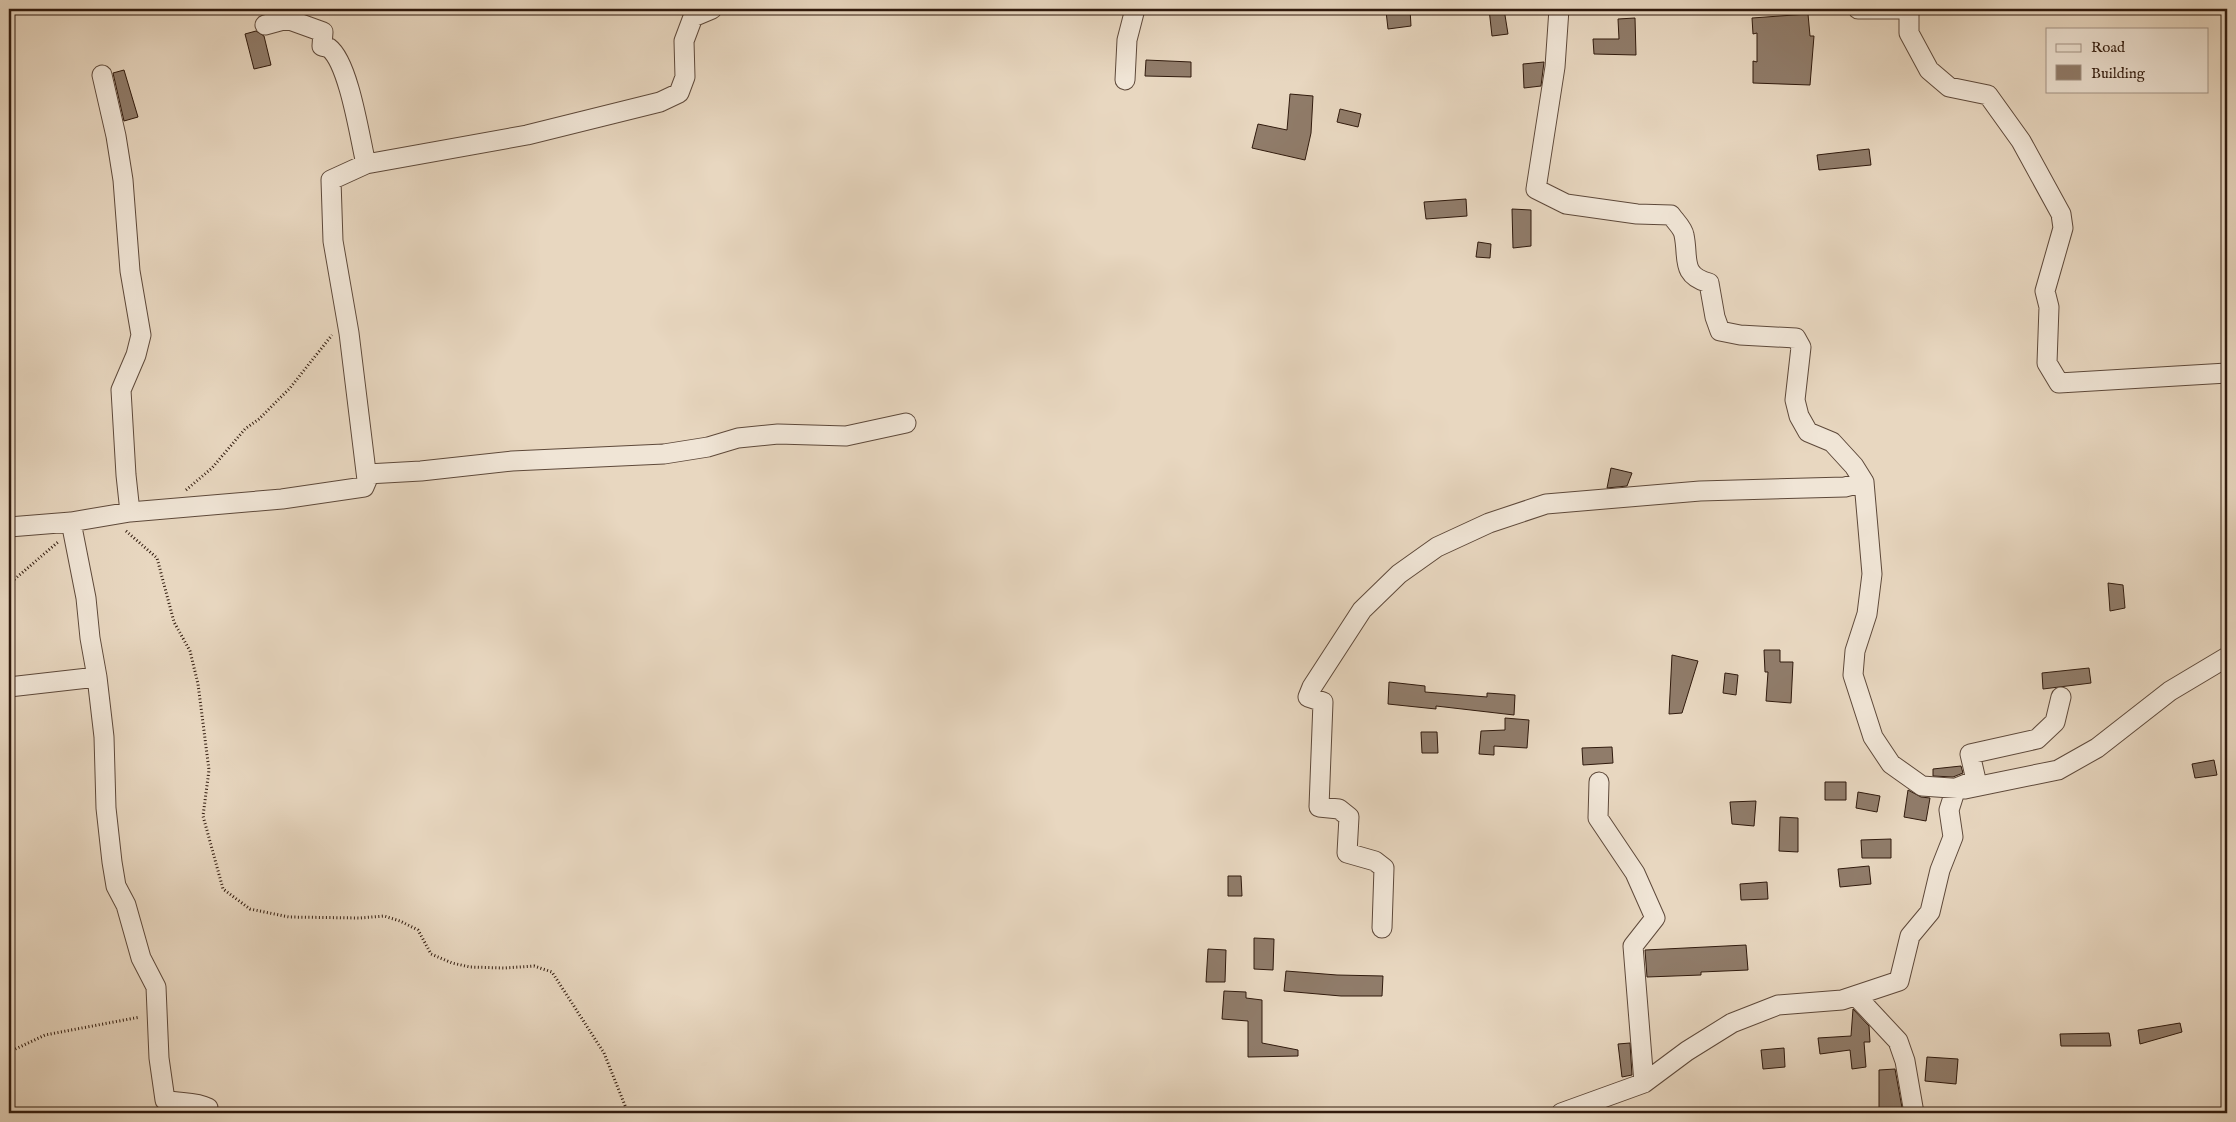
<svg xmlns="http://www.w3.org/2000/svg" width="2236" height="1122" font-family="'IM FELL English',serif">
<rect width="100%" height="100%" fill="#e8d7c0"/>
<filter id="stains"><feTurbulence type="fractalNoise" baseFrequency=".004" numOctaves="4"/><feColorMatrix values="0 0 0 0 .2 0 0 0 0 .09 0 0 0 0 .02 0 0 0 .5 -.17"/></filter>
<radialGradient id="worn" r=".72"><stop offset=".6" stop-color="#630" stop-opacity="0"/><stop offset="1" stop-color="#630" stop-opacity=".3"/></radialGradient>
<path fill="#907c6a" stroke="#301a0d" d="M1410,9L1411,26L1388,29L1386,11Z
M1489,9H1504L1508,34L1492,36Z
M1808,14L1810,36H1814L1810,85L1753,83V61L1757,62V33L1753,34L1752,18Z
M1635,18L1636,55L1594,54L1593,39H1619L1618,19Z
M256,31L264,36L271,65L254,69L245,34Z
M1146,60L1191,62V77L1145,76Z
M1544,62L1541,86L1524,88L1523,64Z
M124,70L138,117L124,121L113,73Z
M1290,94L1313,96L1311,133L1305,160L1252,148L1258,124L1287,130Z
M1340,109L1361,114L1358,127L1337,122Z
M1869,149L1871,165L1819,170L1817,155Z
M1466,199L1467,216L1426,219L1424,202Z
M1512,209L1531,210V246L1513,248Z
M1478,242L1491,244L1490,258L1476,257Z
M1611,468L1632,473L1627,486L1607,488Z
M2108,583L2123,585L2125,608L2110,611Z
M1764,650H1780V662H1793L1791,703L1766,701L1768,672H1765Z
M1672,655L1698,661L1682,713L1669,714Z
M2089,668L2091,683L2043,689L2042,673Z
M1725,673L1738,675L1736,695L1723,693Z
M1389,682L1425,686V692L1487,697V693L1515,695L1514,715L1436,706V709L1388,704Z
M1505,718L1529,720L1527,748L1494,746V755L1479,754L1481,731L1505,730Z
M1421,732H1437L1438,753H1422Z
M1612,747L1613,763L1583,765L1582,748Z
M2214,760L2217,775L2195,778L2192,764Z
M1961,766L1963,773L1953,777L1933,776V769Z
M1825,782H1846V800H1825Z
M1908,790L1921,797L1930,798L1926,821L1904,817Z
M1858,792L1880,796L1877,812L1856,808Z
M1756,801L1754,826L1732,824L1730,802Z
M1780,817L1798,818V852L1779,851Z
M1891,839V858H1862L1861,840Z
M1869,866L1871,884L1840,887L1838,869Z
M1228,876H1241L1242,896H1228Z
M1767,882L1768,899L1741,900L1740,884Z
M1254,938L1274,939L1273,970L1254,969Z
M1746,945L1748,970L1701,972V975L1647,977L1645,950Z
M1208,949L1226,950L1225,982H1206Z
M1286,971L1337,975L1383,976L1382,996H1341L1284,991Z
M1224,991L1246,992V998L1262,1000V1043L1298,1050V1056L1248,1057V1021L1222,1019Z
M1853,1009L1869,1026L1870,1042H1864L1866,1067L1852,1069L1850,1050L1820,1054L1818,1038L1851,1036Z
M2180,1023L2182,1032L2140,1044L2138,1030Z
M2109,1033L2111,1046H2061L2060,1034Z
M1630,1043L1632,1075L1622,1077L1618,1044Z
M1784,1048L1785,1067L1763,1069L1761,1050Z
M1927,1057L1958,1059L1956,1084L1925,1081Z
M1895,1069L1903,1113H1879V1070Z"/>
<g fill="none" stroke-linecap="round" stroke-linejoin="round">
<g stroke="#5e493a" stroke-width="21">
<path id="street" d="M1559,9L1555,67L1536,189L1566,204L1637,214L1671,215C1675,221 1683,228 1684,235C1689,258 1680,275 1709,283L1715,317L1720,331L1740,335L1796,338L1801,347L1795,400L1799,416L1808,432L1832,442L1854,466L1864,482L1872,574L1867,614L1855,651L1853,675L1873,737L1891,764L1922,786L1965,789L2058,770L2097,748L2170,691L2227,657
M1858,9H1897
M1909,9V33L1929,70L1949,87L1988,95L2021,141L2061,214L2063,228L2045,291L2049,307L2047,363L2059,383L2227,373
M265,25L287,19L323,32L322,46C324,47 327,47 329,48C349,63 360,139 366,164
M1125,80L1127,40L1135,9
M367,474L421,471L512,461L664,454L708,447L738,438L778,434L846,436L906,423
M130,512L282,499L364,487L367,480L349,333L333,241L331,180L366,164L527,135L660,102L679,93L685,77L684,41L693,17L712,9
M71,522L86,598L90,638L97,677L104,737L106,808L112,862L116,886L126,905L141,958L156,987L159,1058L165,1100C180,1104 194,1101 208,1108V1113
M9,527L71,522L130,512L126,475L121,390L136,355L141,335L130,271L123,180L116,136L102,75
M9,687L97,677
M1599,782L1598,818L1635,873L1655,918L1633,946L1644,1083
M1382,928L1384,868L1375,861L1347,853L1349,817L1339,809L1319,807L1323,702L1308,697L1312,687L1362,610L1399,574L1437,547L1489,523L1546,504L1700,491L1845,487L1864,482
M1856,996L1898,1041L1905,1061L1914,1113
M1561,1113L1644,1083L1687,1051L1732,1023L1778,1005L1842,1000L1899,981L1910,936L1930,912L1940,870L1953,837L1949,810L1956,788L1976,780L1970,754L2037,739L2055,722L2061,697"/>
</g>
<path stroke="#301a0d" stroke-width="3" stroke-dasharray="1 2.5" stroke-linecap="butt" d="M186,490L212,468L245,429L259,419L290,388L332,335
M126,531L157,558L174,622L190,651L198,684L209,770L203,816L223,889L250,909L289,917L360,918L384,916L400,921L418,930L431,954L452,963L470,967L504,968L534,966L552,972L604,1053L628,1113
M9,584L58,542
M9,1052L45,1035L140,1017"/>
<use href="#street" stroke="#f0e5d6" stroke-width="19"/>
</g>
<rect width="2236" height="1122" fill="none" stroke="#e8d7c0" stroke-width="30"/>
<rect x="10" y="10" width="2216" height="1102" fill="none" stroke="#301a0d" stroke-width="2.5"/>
<rect x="15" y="15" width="2206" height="1092" fill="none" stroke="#301a0d"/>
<rect x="2046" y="28" width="162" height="65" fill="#f0e5d6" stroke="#a39486"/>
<rect x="2056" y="44" width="25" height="8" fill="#f0e5d6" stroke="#a39486"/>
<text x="2091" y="52" font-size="15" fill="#301a0d">Road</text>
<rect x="2056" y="65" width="25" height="15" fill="#907c6a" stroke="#a39486"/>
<text x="2091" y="78" font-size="15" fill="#301a0d">Building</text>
<rect width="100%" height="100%" filter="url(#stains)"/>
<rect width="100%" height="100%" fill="url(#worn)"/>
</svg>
